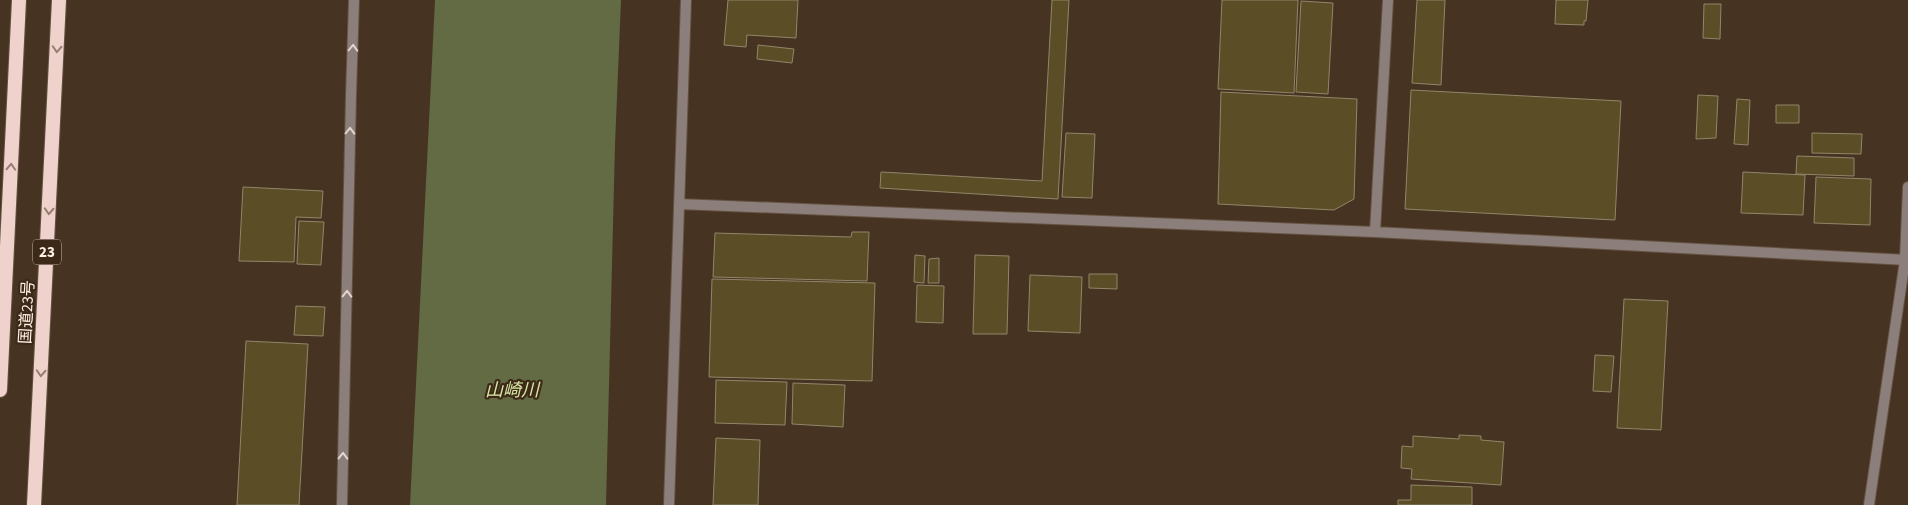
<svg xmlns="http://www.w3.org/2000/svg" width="1908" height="505" font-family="'Source Sans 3','Noto Sans JP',sans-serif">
<rect width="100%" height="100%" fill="#473321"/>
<path fill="#626b43" d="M435,0H621L615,145L606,505H410Z"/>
<path fill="#5b4e26" stroke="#90866a" d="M728,0H798L796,38L747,35L746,47L724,45Z
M1052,0H1069L1058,199L880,188L881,172L1042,181Z
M1222,0H1298L1294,93L1218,89Z
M1417,0H1445L1441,85L1412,83Z
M1556,0H1588L1586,21H1584V25L1555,24Z
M1301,1L1333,3L1328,94L1296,92Z
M1704,4H1721L1720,39L1703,38Z
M758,45L794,49L792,63L757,59Z
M1411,90L1621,101L1615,220L1405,209Z
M1221,92L1357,99L1354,199L1334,210L1218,204Z
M1698,95L1718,96L1716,138L1696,139Z
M1737,99L1750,100L1748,145L1734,144Z
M1776,105H1799V123H1776Z
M1066,133L1095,134L1092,198L1062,197Z
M1812,133L1862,134L1861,154L1812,153Z
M1797,156L1854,158V176L1796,174Z
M1743,172L1805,175L1803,215L1741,213Z
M1816,177L1871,179L1870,225L1814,223Z
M243,187L323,191L321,218L296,217L294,262L239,261Z
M299,221L324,222L321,265L297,264Z
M852,232H869L867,281L713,277L715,233L851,237Z
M915,255L925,256L924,283L914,282Z
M975,255L1009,256L1007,334H973Z
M939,258V283H928L929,259Z
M1089,274H1117V289L1089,288Z
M1030,275L1082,277L1080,333L1028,331Z
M712,279L875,283L872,381L709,377Z
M917,285L944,286L943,323L916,322Z
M1624,299L1668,301L1661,430L1617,428Z
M296,306L325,307L323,336L294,335Z
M246,341L308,344L299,505H237Z
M1595,355L1614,356L1611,392L1593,391Z
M716,380L787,382L785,425L715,423Z
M793,383L845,385L843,427L792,424Z
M1459,435L1481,436V440L1504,442L1501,485L1411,479L1412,469L1401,468L1402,446L1413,447V436L1459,439Z
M716,438L760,440L758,505H713Z
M1411,485L1472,487V505H1398V500H1411Z"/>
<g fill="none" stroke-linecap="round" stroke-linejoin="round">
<g stroke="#645241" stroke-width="12">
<path id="minor" d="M679,204L1375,232L1908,260
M1375,232L1388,0
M1905,260L1908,187
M342,505L351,95L354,0
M669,505L686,0"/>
</g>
<g stroke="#645241" stroke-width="12">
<path id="tertiary" d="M1869,505L1905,260"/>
</g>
<g stroke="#645241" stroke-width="16">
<path id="trunk" d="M0,390L19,0
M34,505L59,0"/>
</g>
<use href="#minor" stroke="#8c7e7b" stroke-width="10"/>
<use href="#tertiary" stroke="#8c7e7b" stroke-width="10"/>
<use href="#trunk" stroke="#efd2cb" stroke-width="14"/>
</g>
<defs><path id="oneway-chevron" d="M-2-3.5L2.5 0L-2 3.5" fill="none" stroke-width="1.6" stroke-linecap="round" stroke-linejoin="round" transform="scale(1.25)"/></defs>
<g stroke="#e2d5cc">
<use href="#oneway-chevron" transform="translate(353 48) rotate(-88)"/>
<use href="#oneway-chevron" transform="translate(350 131) rotate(-89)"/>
<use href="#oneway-chevron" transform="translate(347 294) rotate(-89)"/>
<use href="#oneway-chevron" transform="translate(343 456) rotate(-89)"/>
</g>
<g stroke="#967e72">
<use href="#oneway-chevron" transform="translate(57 49) rotate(93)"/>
<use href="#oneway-chevron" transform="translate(11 167) rotate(-87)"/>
<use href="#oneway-chevron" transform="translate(49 211) rotate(93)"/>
<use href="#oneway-chevron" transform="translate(41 373) rotate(93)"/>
</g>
<g text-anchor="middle" stroke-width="4.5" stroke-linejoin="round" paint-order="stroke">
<rect fill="#3d2918" stroke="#c5b6a9" stroke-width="1" x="33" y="239.5" width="28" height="25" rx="4"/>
<g font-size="15" font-weight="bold" fill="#fff2e7">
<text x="47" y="257">23</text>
</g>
<g font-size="16" fill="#fff2e7" stroke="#3d2918">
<text transform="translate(26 312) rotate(-87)" y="6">国道23号</text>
</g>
<g font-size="18" font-style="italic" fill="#d8e8a4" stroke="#3d2918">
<text x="512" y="396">山崎川</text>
</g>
</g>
</svg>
